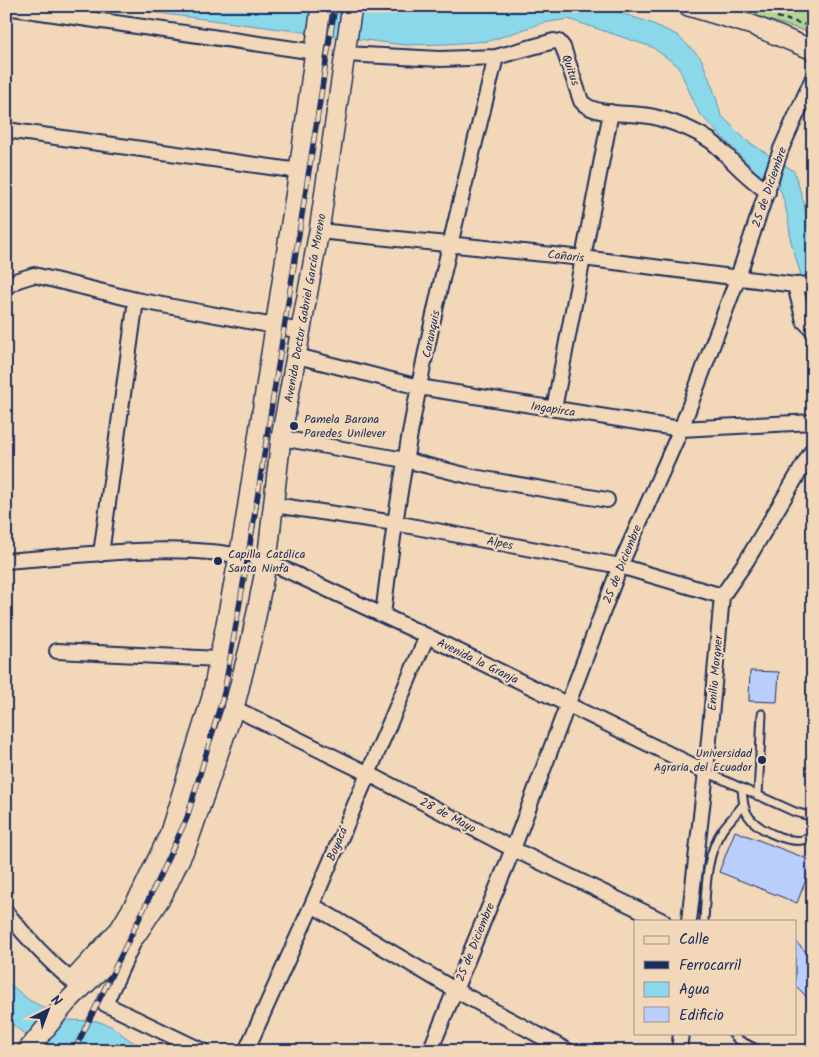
<svg xmlns="http://www.w3.org/2000/svg" width="819" height="1057" font-family="Kalam,sans-serif">
<rect width="100%" height="100%" fill="#f2d8b9"/>
<filter id="ink" filterUnits="userSpaceOnUse"><feTurbulence type="fractalNoise" baseFrequency=".02" numOctaves="2"/><feDisplacementMap in="SourceGraphic" scale="10" xChannelSelector="R" yChannelSelector="G"/><feConvolveMatrix kernelMatrix="1 2 1 2 8 2 1 2 1" color-interpolation-filters="sRGB"/></filter>
<g filter="url(#ink)">
<path fill="#b1d793" stroke="#668378" d="M720,6H813V33Z"/>
<path fill="#8bd8eb" stroke="#5e94b3" d="M103,6H600L651,23L677,35L701,58L715,94L721,115L747,141L794,171L804,203L813,262V309L810,305L791,242L788,218L781,191L757,173L699,113L678,66L652,47L568,19L543,23L489,41L446,44L404,45Z
M6,981L29,1000L67,1020L97,1021L111,1026L131,1041L151,1051H45L6,1019Z"/>
<path fill="#bacefd" stroke="#1b2f5e" d="M750,671L779,672L777,702L749,701Z
M735,831L813,861L797,903L719,872Z
M795,941L813,959V1003L795,985Z"/>
<g fill="none" stroke-linecap="round" stroke-linejoin="round">
<g stroke="#1b2f5e" stroke-width="11">
<path id="lane" d="M706,772L795,812L813,817
M742,788C743,798 743,810 750,818C761,832 798,849 813,835
M758,796L762,714
M704,921C706,890 705,855 723,829C729,821 737,813 743,805
M732,1033L737,1039L760,1051"/>
</g>
<g stroke="#1b2f5e" stroke-width="18">
<path id="street" d="M6,7L315,52
M345,54L440,59L496,57L554,41L559,42L563,47L581,101C594,118 638,111 658,118C676,123 695,130 711,141C719,147 726,155 733,162C744,173 755,183 768,192
M6,130L299,171
M319,231L583,258L795,285L813,284
M795,285L804,321L813,330
M6,287L18,280L34,275L136,300L301,331
M297,356L419,387L681,429L813,422
M554,409L611,112
M281,438L405,460L473,477L607,500
M274,505L395,523L620,566L722,596
M101,554L136,300
M6,561C92,555 182,540 267,561L427,636L706,772
M383,615C389,564 396,513 405,462C428,326 463,191 496,57
M57,651L219,659
M234,708L367,773L513,849L663,921
M312,905L455,990L568,1051
M6,912C26,937 47,960 72,981
M689,921L706,772L722,596L747,560L813,449
M134,941L105,1004L203,1051
M246,1051L312,905L427,636
M430,1051L513,849L620,566L681,429L738,277L781,149L813,78
M679,1051L681,1033"/>
</g>
<g stroke="#1b2f5e" stroke-width="22">
<path id="secondary" d="M688,6L752,25L813,50
M77,976L120,929L141,894L169,835L212,697L244,530L299,171L321,6
M27,1051L67,1002L136,935L163,894L188,842L234,708L251,641L267,561L281,438L319,231L352,6"/>
</g>
<path stroke="#1b2f5e" stroke-width="2.5" stroke-dasharray="5 4" stroke-linecap="butt" d="M777,17L813,27"/>
<use href="#lane" stroke="#f2d8b9" stroke-width="7"/>
<use href="#street" stroke="#f2d8b9" stroke-width="14"/>
<use href="#secondary" stroke="#f2d8b9" stroke-width="19"/>
<g stroke="#1b2f5e" stroke-width="5.5">
<path id="rail" d="M74,1051L143,911L187,818L224,693L248,556L335,6"/>
</g>
<use href="#rail" stroke="#f2d8b9" stroke-width="4" stroke-dasharray="11" stroke-linecap="butt"/>
</g>
</g>
<g fill="#1b2f5e" stroke="#f2d8b9" stroke-width="2">
<circle cx="294" cy="426" r="5"/>
<circle cx="218" cy="561" r="5"/>
<circle cx="762" cy="760" r="5"/>
</g>
<g text-anchor="middle" stroke-width="4.5" stroke-linejoin="round" paint-order="stroke">
<g font-size="12" fill="#1b2f5e" stroke="#f2d8b9">
<text transform="translate(571 70) rotate(71)" y="4">Quitus</text>
<text transform="translate(769 187) rotate(-71)" y="4">25 de Diciembre</text>
<text transform="translate(566 256) rotate(6)" y="4">Cañaris</text>
<text transform="translate(305 308) rotate(-80)" y="4">Avenida Doctor Gabriel García Moreno</text>
<text transform="translate(431 334) rotate(-78)" y="4">Caranquis</text>
<text transform="translate(553 409) rotate(9)" y="4">Ingapirca</text>
<text transform="translate(500 543) rotate(11)" y="4">Alpes</text>
<text transform="translate(622 564) rotate(-68)" y="4">25 de Diciembre</text>
<text transform="translate(478 661) rotate(26)" y="4">Avenida la Granja</text>
<text transform="translate(715 673) rotate(-85)" y="4">Emilio Morgner</text>
<text transform="translate(448 815) rotate(28)" y="4">28 de Mayo</text>
<text transform="translate(337 844) rotate(-67)" y="4">Boyacá</text>
<text transform="translate(475 942) rotate(-68)" y="4">25 de Diciembre</text>
</g>
<g font-size="12" fill="#1b2f5e" stroke="#f2d8b9" text-anchor="start">
<text x="304" y="423">Pamela Barona<tspan x="304" dy="14">Paredes Unilever</tspan></text>
<text x="228" y="558">Capilla Católica<tspan x="228" dy="14">Santa Ninfa</tspan></text>
<text x="752" y="757" text-anchor="end">Universidad<tspan x="752" dy="14">Agraria del Ecuador</tspan></text>
</g>
</g>
<rect width="819" height="1057" fill="none" stroke="#f2d8b9" stroke-width="25"/>
<rect x="12" y="12" width="794" height="1032" fill="none" stroke="#1b2f5e" stroke-width="2" filter="url(#ink)"/>
<rect x="634" y="920" width="162" height="115" fill="#f2d8b9" stroke="#9c9495"/>
<rect x="644" y="936" width="25" height="8" fill="#f2d8b9" stroke="#9c9495"/>
<text x="679" y="944" font-size="15" fill="#1b2f5e">Calle</text>
<rect x="644" y="961" width="25" height="8" fill="#1b2f5e" stroke="#9c9495"/>
<text x="679" y="970" font-size="15" fill="#1b2f5e">Ferrocarril</text>
<rect x="644" y="982" width="25" height="15" fill="#8bd8eb" stroke="#9c9495"/>
<text x="679" y="994" font-size="15" fill="#1b2f5e">Agua</text>
<rect x="644" y="1007" width="25" height="15" fill="#bacefd" stroke="#9c9495"/>
<text x="679" y="1020" font-size="15" fill="#1b2f5e">Edificio</text>
<g transform="translate(48 1010) rotate(42)" stroke="#f2d8b9" stroke-width="4" paint-order="stroke">
<path d="M0-4L9 19L0 12L-9 19Z" fill="#1b2f5e"/>
<text y="-8" font-size="14" font-weight="bold" text-anchor="middle" fill="#1b2f5e">N</text>
</g>
</svg>
